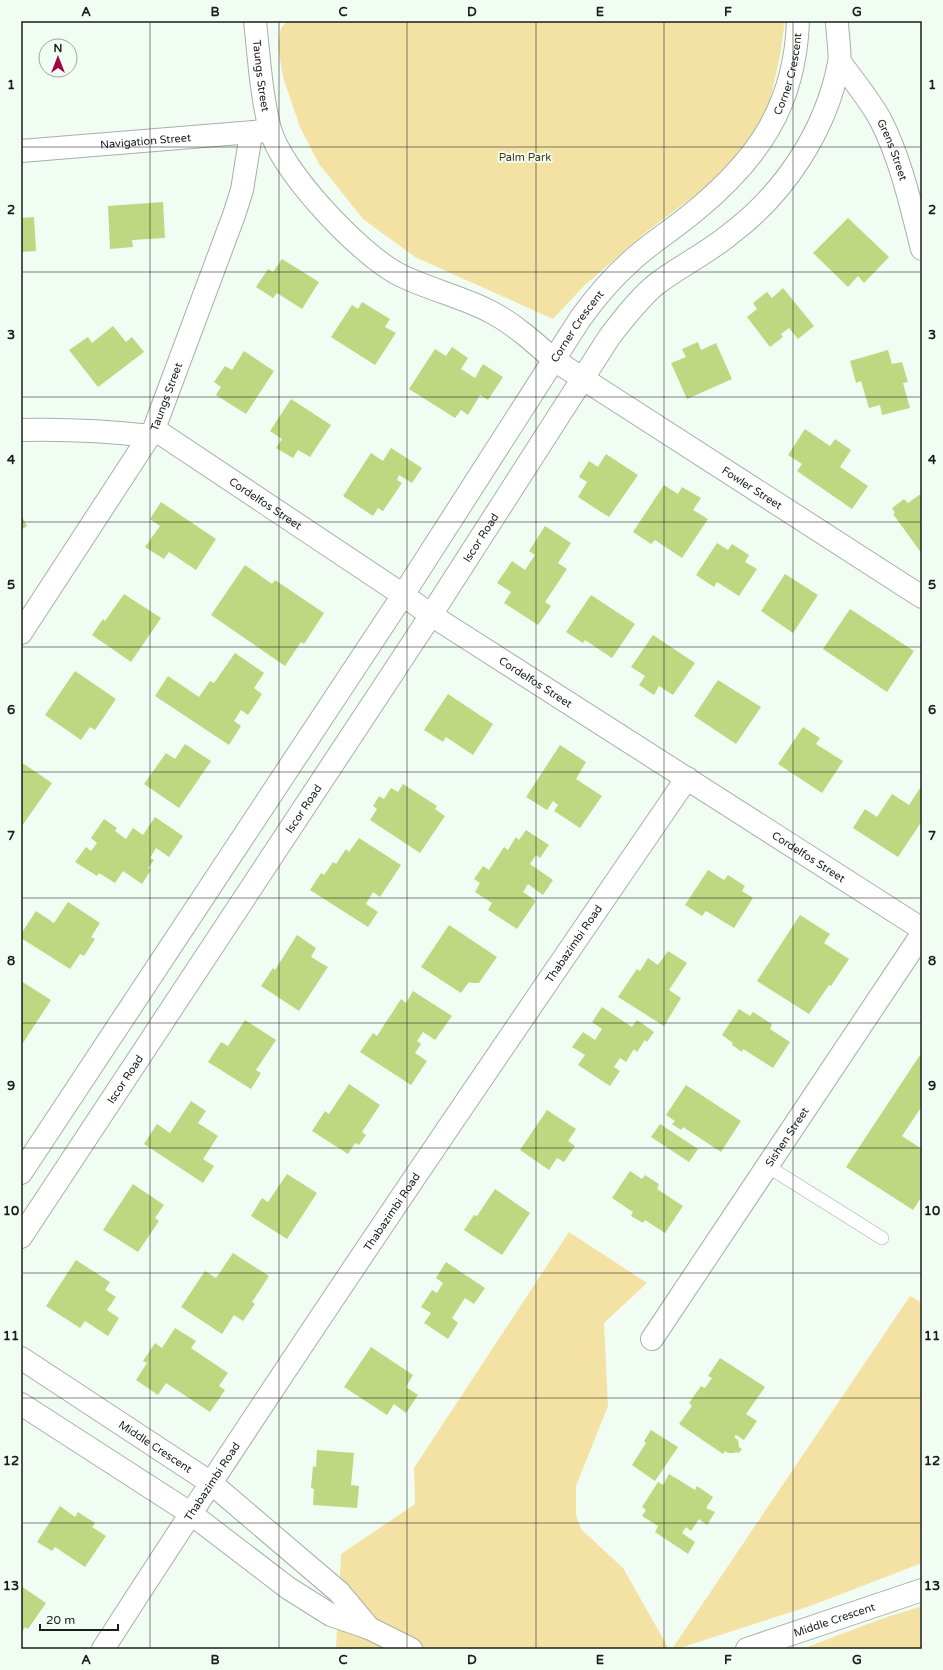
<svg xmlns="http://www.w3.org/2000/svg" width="943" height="1670" font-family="'Varela Round',sans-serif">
<rect width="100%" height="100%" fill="#f1fdf3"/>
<path fill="#f4e2a5" d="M287,21H785L780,56L769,106L748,142L713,182L646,232L584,286L553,319L415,257L363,219L319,164L300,127L283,77L278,46L281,28Z
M569,1232L647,1283L604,1323L608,1406L576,1486V1515L581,1529L623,1568L669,1649H336L341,1554L415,1504L414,1468Z
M910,1296L922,1303V1563L813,1605L677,1649H672Z
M922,1606V1649H802L881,1619Z"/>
<path fill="#bed781" d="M163,202L165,238L132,240L133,247L110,249L108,206Z
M34,217L36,251L21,252V218Z
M848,218L889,257L864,283L858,276L848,287L813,253Z
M282,259L319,282L302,309L277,293L273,298L256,287L268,269L273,272Z
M783,288L814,326L798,339L789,328L781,334L783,337L770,347L747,317L757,309L753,303L767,292L772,298Z
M362,302L390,319L385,327L396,333L375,365L331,337L352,305L358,309Z
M113,326L126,342L132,337L144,352L98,387L69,350L88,337L92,343Z
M698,342L701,350L716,343L732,379L687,399L671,363L686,357L682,349Z
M452,347L468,358L461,369L475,378L483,364L503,377L488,400L480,395L468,415L461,410L455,418L409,389L435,349L446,356Z
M888,350L892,364L902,362L908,382L903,383L910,408L882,415L880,405L869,408L861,381L856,383L850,361Z
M244,351L274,371L246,414L216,395L221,387L214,382L225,366L232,370Z
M291,399L331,425L310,457L298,450L293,458L276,448L282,439L270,431Z
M805,429L830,446L835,439L851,450L840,467L868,486L852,509L797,471L802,464L788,455Z
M391,448L422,468L412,483L399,475L397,480L402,483L383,511L378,508L373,516L343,496L371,453L383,461Z
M606,454L638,475L609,517L578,497L587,482L579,477L589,461L598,467Z
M664,485L678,494L682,487L701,498L693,510L708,519L682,558L655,540L651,544L633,532Z
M922,493V554L893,514L895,513L892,508L904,499L908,503Z
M161,502L216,539L196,570L169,552L164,559L145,547L160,526L150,519Z
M21,515L27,526L21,530Z
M545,526L571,543L558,563L567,569L545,602L551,606L538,625L504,603L511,592L497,583L512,561L525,570L535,555L529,551Z
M717,543L728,550L732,544L749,555L745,562L757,569L739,596L717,582L714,587L696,575Z
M245,565L272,584L275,580L324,613L304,644L301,642L285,666L211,615Z
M785,574L818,595L793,633L761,611Z
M124,594L161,618L131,662L92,635L103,619L105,621Z
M591,595L635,624L612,658L585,640L583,643L566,632Z
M850,609L914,651L887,692L823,649Z
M653,635L695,663L673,695L659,686L654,695L639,685L645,676L631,667Z
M235,653L264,673L254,688L262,694L248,715L241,710L234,721L241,726L229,745L155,696L168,676L199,697L210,681L214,683Z
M75,671L116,699L95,730L90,727L81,740L45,715Z
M718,680L761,707L736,744L694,716Z
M448,694L493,724L473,755L446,737L443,742L424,730Z
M803,727L820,738L816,744L843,761L822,793L778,764Z
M185,744L211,761L179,808L144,784L166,753L175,759Z
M560,745L586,762L576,779L602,796L580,828L554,811L558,805L553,801L547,810L526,797Z
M21,762L52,783L22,826L21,825Z
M403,784L437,806L435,809L445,816L420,853L370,820L377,809L373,806L379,796L384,799L391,788L398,792Z
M922,785V821L898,857L853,828L865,809L877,817L892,794L909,805Z
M155,817L183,836L169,857L156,848L150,858L154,860L148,868L151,870L142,884L123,871L115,883L99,873L97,876L75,862L86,847L91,851L97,843L91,838L104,819L117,828L115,831L126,839L133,828L143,835Z
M526,830L549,845L540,858L536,855L530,864L553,880L543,895L528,884L523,892L536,901L517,929L488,910L492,903L475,892L480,883L474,879L483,866L489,870L504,847L508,850L516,837L519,840Z
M359,838L401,865L380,897L373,892L366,904L378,912L368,927L310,890L321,873L324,875L333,862L336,864L346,849L349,852Z
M708,870L724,880L728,875L745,886L742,891L753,898L734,928L706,911L702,916L685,905Z
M68,902L100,923L91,937L95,939L84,956L80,954L70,969L21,938V934L36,911L54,923Z
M800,915L830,934L824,943L849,959L831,986L829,985L809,1014L757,981Z
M449,925L497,957L479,983H472L469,982L461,993L421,967Z
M297,935L316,948L311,957L328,967L299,1011L261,986L273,968L275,970Z
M668,951L687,963L669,990L681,998L664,1026L618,997L637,969L640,971L648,958L658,965Z
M21,981L51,1000L21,1046Z
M413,991L452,1016L435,1040L423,1032L417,1041L421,1044L415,1053L427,1061L411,1085L360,1052L373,1033L377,1036L401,999L406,1003Z
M602,1007L632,1027L637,1020L654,1032L647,1042L645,1040L637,1052L634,1049L626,1062L620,1058L614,1067L620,1071L610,1086L578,1065L585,1055L572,1047L583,1032L595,1040L602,1029L592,1022Z
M739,1009L750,1016L753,1012L772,1024L770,1029L790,1042L773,1068L743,1049L742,1052L732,1045L733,1043L722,1035Z
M245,1020L276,1040L256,1070L261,1073L251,1089L208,1062L221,1042L228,1046Z
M922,1052V1106L902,1136L922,1149V1196L913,1210L846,1167Z
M349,1084L380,1105L362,1132L366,1135L359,1145L355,1143L348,1154L312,1131L325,1111L329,1114Z
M686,1085L741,1121L721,1152L683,1127L681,1130L672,1124L675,1121L666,1115Z
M191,1101L206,1111L198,1123L218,1136L203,1159L214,1166L203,1183L144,1144L157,1124L170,1133Z
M547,1110L576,1129L568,1141L575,1146L564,1162L557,1158L549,1170L520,1150Z
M660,1124L698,1149L689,1162L651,1137Z
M630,1171L642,1179L645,1175L659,1184L657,1189L683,1206L665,1233L645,1220L643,1223L631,1216L633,1212L612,1198Z
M287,1174L317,1193L287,1239L251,1216L262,1198L268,1202Z
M133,1184L164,1205L155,1218L159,1221L138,1252L103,1230Z
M495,1189L530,1213L502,1255L464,1230L474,1215L477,1216Z
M233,1253L269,1276L252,1302L255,1304L243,1321L234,1315L222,1334L181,1307L205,1271L216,1278Z
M76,1260L110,1282L105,1290L116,1297L107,1310L119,1318L108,1336L85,1321L80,1328L46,1306Z
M446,1262L485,1288L474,1304L465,1298L452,1318L458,1323L448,1339L424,1323L431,1313L421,1307L432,1290L437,1293L443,1283L436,1278Z
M175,1328L196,1341L191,1348L228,1373L219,1386L225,1390L210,1412L166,1383L158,1395L136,1380L147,1363L143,1361L155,1343L162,1348Z
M371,1347L413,1375L406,1387L418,1395L406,1413L394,1404L387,1415L344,1387Z
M720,1358L765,1387L746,1414L757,1421L744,1440L736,1435L734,1437L738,1440L739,1447L742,1449L739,1453L736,1452L734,1453H728L725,1451L723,1454L679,1424L692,1406L689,1403L701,1386L705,1388L712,1378L708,1376Z
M651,1430L678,1447L655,1481L632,1465L646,1443L644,1441Z
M317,1450L354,1453L351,1485L359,1486L357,1508L313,1505L314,1489L311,1488L313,1466L316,1467Z
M669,1474L695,1490L697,1486L713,1497L706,1508L715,1512L707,1525L699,1519L691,1531L686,1527L682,1533L695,1542L688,1554L655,1532L658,1526L642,1516L646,1510L642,1507L658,1482L663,1485Z
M60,1506L75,1517L78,1512L95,1523L92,1527L106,1536L85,1567L55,1547L52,1551L37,1542Z
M21,1586L46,1603L28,1629L25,1627L21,1634Z"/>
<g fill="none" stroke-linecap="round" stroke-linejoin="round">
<g stroke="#a5b1a7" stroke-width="14">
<path id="lane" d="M767,1166L882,1238"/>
</g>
<g stroke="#a5b1a7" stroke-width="24">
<g id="street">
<path id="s1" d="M255,21C259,57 261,94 270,129C282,172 357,251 396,273C426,289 461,296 491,312C514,324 534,342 554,360L922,597"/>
<path id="s2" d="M840,62C853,80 869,99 880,119C901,159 911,206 922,249"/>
<path id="s3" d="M21,151L265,131"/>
<path id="s4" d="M154,429L403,595L431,615L922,929"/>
<path d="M21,430C64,429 107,431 150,436"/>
<path id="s5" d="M21,633L154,429L234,215L242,190L251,134"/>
<path id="s6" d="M21,1173L403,595L580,319C595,298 611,279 630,262C650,243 674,229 695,211C758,159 795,106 798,21"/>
<path id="s7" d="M21,1237L431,615L610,336C624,318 637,301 654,286C678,267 706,254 729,235C784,194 826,131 839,63C841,54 837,32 837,21"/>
<path id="s8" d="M652,1339L922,934"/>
<path id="s9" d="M21,1358L211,1483L339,1592L369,1628"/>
<path d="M21,1404L190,1513L288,1588L331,1615L369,1628L411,1649"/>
<path id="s10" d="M103,1649C292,1355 489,1067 687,778"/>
<path id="s11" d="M747,1649L922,1590"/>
</g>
</g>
<use href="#lane" stroke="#fff" stroke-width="13"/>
<use href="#street" stroke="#fff" stroke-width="22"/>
</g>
<path fill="none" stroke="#191e1a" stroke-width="1" stroke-opacity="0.55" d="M150,21V1649M279,21V1649M407,21V1649M536,21V1649M664,21V1649M793,21V1649M21,147H922M21,272H922M21,397H922M21,522H922M21,647H922M21,772H922M21,898H922M21,1023H922M21,1148H922M21,1273H922M21,1398H922M21,1523H922"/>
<g text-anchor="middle" stroke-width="4" stroke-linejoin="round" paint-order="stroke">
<g font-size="11" fill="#191e1a" stroke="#f1fdf3">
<text dy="4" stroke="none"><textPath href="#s6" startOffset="1349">Corner Crescent</textPath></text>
<text dy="4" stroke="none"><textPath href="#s1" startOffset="55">Taungs Street</textPath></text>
<text dy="4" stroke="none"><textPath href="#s3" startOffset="125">Navigation Street</textPath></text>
<text dy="4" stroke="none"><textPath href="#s2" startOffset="103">Grens Street</textPath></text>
<text dy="4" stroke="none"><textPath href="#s6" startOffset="1013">Corner Crescent</textPath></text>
<text dy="4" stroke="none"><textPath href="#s5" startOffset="278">Taungs Street</textPath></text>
<text dy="4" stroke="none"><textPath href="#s1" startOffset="721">Fowler Street</textPath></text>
<text dy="4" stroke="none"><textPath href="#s4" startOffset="134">Cordelfos Street</textPath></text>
<text dy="4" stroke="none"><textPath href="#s7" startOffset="837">Iscor Road</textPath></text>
<text dy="4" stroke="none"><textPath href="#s4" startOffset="458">Cordelfos Street</textPath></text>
<text dy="4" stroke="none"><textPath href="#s7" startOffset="513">Iscor Road</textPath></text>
<text dy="4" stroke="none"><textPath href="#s4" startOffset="782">Cordelfos Street</textPath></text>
<text dy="4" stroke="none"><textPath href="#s10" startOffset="848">Thabazimbi Road</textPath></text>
<text dy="4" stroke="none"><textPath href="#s7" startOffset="189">Iscor Road</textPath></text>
<text dy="4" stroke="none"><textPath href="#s8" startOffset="243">Sishen Street</textPath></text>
<text dy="4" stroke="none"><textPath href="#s10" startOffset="524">Thabazimbi Road</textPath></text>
<text dy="4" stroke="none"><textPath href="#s9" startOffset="161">Middle Crescent</textPath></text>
<text dy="4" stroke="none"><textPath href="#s10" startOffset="200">Thabazimbi Road</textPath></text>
<text dy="4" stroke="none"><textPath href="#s11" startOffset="92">Middle Crescent</textPath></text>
</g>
<g font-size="11" fill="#443912" stroke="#f1fdf3">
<text x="525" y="161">Palm Park</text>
</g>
</g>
<rect width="943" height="1670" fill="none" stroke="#f1fdf3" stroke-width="44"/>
<g transform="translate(58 58)"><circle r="19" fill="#f1fdf3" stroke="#9ba49c"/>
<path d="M0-3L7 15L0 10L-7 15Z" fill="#9f0548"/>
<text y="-6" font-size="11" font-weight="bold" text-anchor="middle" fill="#191e1a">N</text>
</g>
<path d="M40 1624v6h78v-6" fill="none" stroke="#191e1a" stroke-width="2"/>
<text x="46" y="1624" font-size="12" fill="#191e1a" stroke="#f1fdf3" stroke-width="3" paint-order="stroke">20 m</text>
<rect x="22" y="22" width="899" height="1626" fill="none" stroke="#191e1a" stroke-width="1.5"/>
<g font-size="13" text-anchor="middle" font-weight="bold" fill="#191e1a">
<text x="86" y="16">A</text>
<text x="215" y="16">B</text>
<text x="343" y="16">C</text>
<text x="472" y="16">D</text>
<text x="600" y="16">E</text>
<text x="728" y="16">F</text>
<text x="857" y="16">G</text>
<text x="11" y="89">1</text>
<text x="932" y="89">1</text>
<text x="11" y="214">2</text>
<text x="932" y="214">2</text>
<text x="11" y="339">3</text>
<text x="932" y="339">3</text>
<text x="11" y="464">4</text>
<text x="932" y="464">4</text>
<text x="11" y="589">5</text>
<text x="932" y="589">5</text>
<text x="11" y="714">6</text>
<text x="932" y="714">6</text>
<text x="11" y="840">7</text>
<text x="932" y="840">7</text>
<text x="11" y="965">8</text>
<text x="932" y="965">8</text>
<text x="11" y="1090">9</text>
<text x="932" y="1090">9</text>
<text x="11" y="1215">10</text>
<text x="932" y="1215">10</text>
<text x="11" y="1340">11</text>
<text x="932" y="1340">11</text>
<text x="11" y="1465">12</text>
<text x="932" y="1465">12</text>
<text x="11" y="1590">13</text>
<text x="932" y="1590">13</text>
<text x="86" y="1664">A</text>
<text x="215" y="1664">B</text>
<text x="343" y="1664">C</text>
<text x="472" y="1664">D</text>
<text x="600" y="1664">E</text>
<text x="728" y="1664">F</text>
<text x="857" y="1664">G</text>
</g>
</svg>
